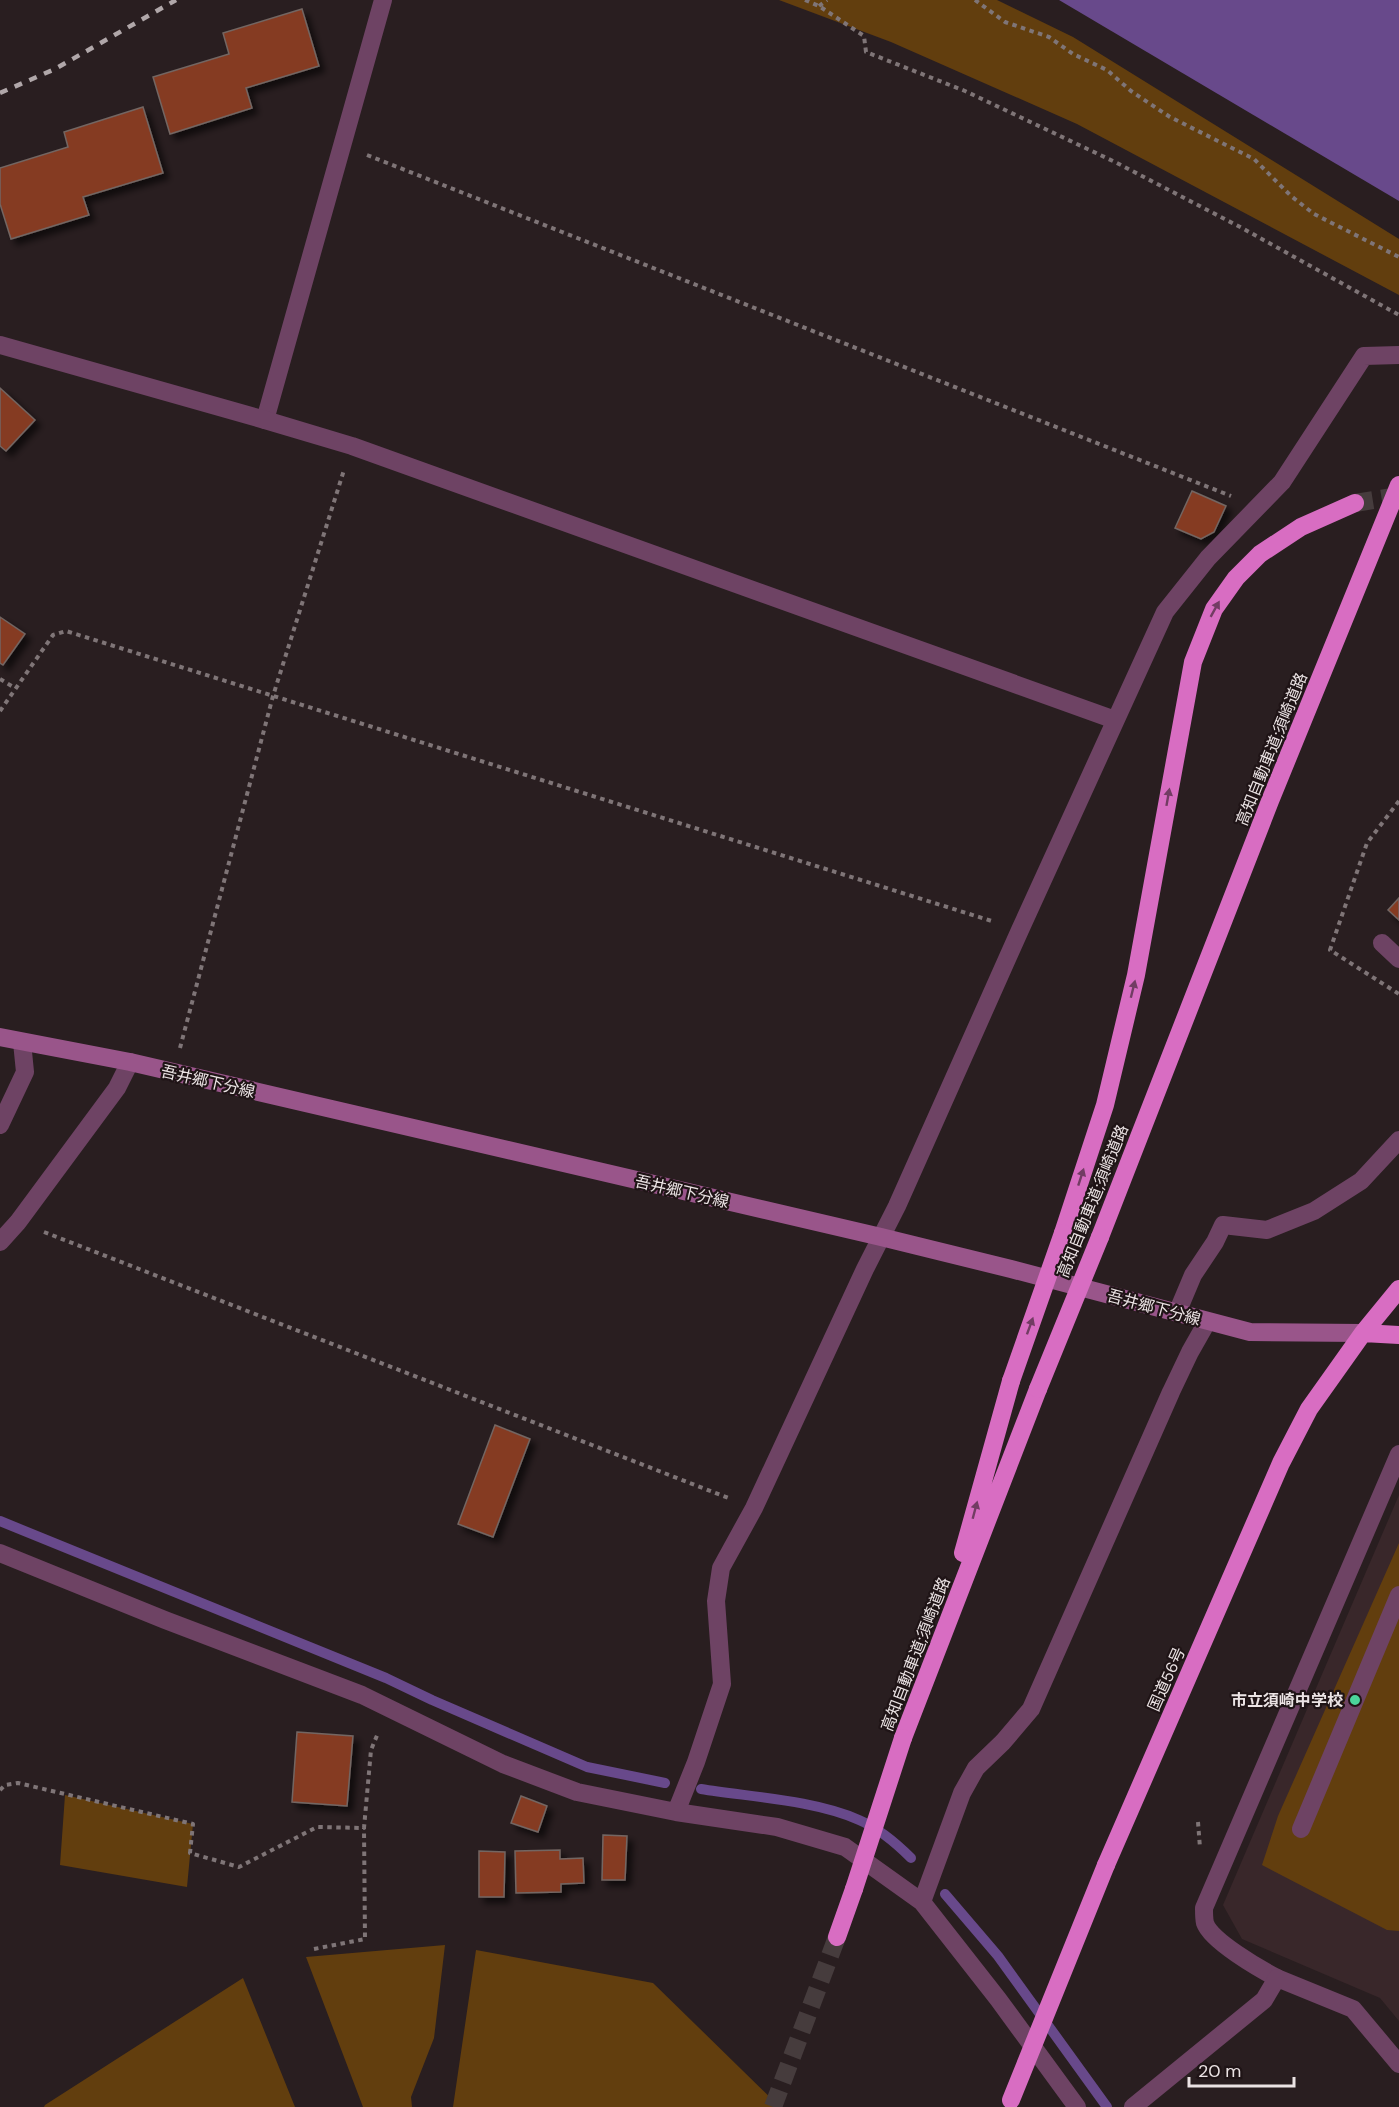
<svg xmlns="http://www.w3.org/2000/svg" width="1399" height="2107" font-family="'DM Sans','Noto Sans JP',sans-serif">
<defs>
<filter id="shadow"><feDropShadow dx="5.5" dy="5.5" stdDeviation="3" flood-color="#0009"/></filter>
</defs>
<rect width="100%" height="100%" fill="#291e20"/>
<path fill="#39272a" d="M1399,1495V2021L1380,1998L1242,1939L1223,1905Z"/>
<path fill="#623e0e" d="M779,0H997L1073,37L1399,239V295L1077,124L891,42Z
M1399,1543V1931L1387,1930L1262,1865L1278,1816Z
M65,1795L193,1824L187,1887L60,1865Z
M445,1945L434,2038L411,2097L412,2107H363L306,1957Z
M476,1950L653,1983L780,2107H453Z
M243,1978L295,2107H44L45,2105Z"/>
<path fill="#68498b" d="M1059,0H1399V201Z"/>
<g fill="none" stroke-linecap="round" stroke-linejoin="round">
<path stroke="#68498b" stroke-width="10" d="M0,1521L386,1678L432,1700L587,1767L665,1783
M701,1789C750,1797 814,1800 859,1820C878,1828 897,1844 911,1858
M945,1894L998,1956L1107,2107"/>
</g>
<path fill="#853b24" stroke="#736662" stroke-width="1.5" filter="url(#shadow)" d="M302,9L319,66L246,88L252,108L170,134L153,77L229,54L223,33Z
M143,107L163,173L83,197L89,215L11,239L0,204V168L68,147L64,132Z
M0,388L35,420L6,451L0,446Z
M1192,491L1226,506L1214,532L1201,539L1175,528Z
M0,617L25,634L3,665L0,663Z
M1399,898V920L1388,910Z
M495,1425L530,1439L493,1537L458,1524Z
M297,1732L353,1736L347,1806L292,1802Z
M521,1796L547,1806L538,1832L511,1823Z
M603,1835L627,1836L625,1880H602Z
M560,1850V1859L583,1858L584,1883L561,1884V1892L516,1893L515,1851Z
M479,1851L505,1852L504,1897H479Z"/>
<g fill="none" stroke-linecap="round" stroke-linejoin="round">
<path stroke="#463c3d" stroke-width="18" stroke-dasharray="18 9" stroke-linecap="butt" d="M1355,503L1399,496
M773,2107L837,1937"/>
<path stroke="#7f7577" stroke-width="4" stroke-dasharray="4.5 4.5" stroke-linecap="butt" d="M805,0L819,6L864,36L866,52L965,91L1115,162L1242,228L1399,315
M975,0L1005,22L1049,37L1073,54L1107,70L1131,91L1170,117L1254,159L1291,196L1314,214L1399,257
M819,6L827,0
M367,155L1231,496
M0,679L15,688
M0,711L53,635L66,631L995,922
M1399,801L1367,843L1330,950L1399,994
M180,1048L273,696L344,470
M44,1232L731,1499
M0,1790L5,1785L18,1783L193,1824L190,1853L239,1867L317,1827L364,1828L371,1750L378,1733
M1198,1822L1200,1848
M314,1949L365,1939L364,1828"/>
<path stroke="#6e4364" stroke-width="18" d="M265,420L383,0
M1382,943L1399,959
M0,1125L25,1072L22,1042
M1177,1313L1193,1275L1215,1242L1223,1225L1267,1230L1314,1211L1361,1181L1399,1140
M1301,1829L1399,1595
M1277,1978C1260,1969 1211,1941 1205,1923C1204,1919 1204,1912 1204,1908L1399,1454"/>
<path stroke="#6e4364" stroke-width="18" d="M0,345L265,420L352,446L1115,720
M0,1242L18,1222L117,1088L130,1062
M0,1553L165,1620L362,1695L503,1764L577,1792L676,1812L777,1827L845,1847L922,1902L998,1999L1077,2107
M676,1812L696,1762L722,1684L716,1601L721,1568L754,1508L865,1269L897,1206L1020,930L1165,612L1208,558L1282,482L1364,356L1399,355
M922,1902L962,1793L976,1768L1003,1742L1031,1709L1171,1392L1190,1352L1207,1322
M1133,2107L1264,2000L1277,1978L1353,2009L1399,2064"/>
<path stroke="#99558a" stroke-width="18" d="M0,1037L130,1062L881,1237L1011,1269L1250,1332L1363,1333"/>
<path stroke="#d86dc2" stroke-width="18" d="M1063,1233L1105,1105L1136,975L1193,662L1214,609L1236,578L1260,554L1301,527L1355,503
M1100,1237L1270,801L1399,485
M1363,1333L1399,1335
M963,1553L1011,1381
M903,1738L1038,1389
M1106,1865L1281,1463L1309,1409L1363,1333L1399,1289
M837,1937L854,1889"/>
<path stroke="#b0a7a9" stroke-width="4.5" stroke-dasharray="8 8" stroke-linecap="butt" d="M0,93L55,69L176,0"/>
<path stroke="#d86dc2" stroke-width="18" d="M1011,1381L1063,1233
M1038,1389L1100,1237
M854,1889L903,1738
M1011,2100L1106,1865"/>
</g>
<defs><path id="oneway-solid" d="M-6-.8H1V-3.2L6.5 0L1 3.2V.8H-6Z" transform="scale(1.5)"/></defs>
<g fill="#723c63">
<use href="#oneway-solid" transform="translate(1215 609) rotate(-61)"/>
<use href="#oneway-solid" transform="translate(1168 797) rotate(-80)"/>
<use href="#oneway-solid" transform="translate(1133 989) rotate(-76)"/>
<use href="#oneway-solid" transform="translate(1081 1177) rotate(-72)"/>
<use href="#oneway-solid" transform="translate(1030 1326) rotate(-70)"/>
<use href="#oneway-solid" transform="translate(975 1510) rotate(-75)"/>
</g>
<circle fill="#4bd49b" stroke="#1f1416" stroke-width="2" cx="1355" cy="1700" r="6"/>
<g text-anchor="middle" stroke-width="4.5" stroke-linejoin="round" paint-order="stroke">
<g font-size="16" fill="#ebe3e4" stroke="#1f1416">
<text transform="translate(1271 749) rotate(-68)" y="6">高知自動車道;須崎道路</text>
<text transform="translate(208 1081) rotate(13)" y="6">吾井郷下分線</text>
<text transform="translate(682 1191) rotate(13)" y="6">吾井郷下分線</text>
<text transform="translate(1092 1201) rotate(-68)" y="6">高知自動車道;須崎道路</text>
<text transform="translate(1154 1307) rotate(15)" y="6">吾井郷下分線</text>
<text transform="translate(915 1654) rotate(-69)" y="6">高知自動車道;須崎道路</text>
<text transform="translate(1166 1679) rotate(-66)" y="6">国道56号</text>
</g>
<g font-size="16" font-weight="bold" fill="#ebe3e4" stroke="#1f1416" text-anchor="end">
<text x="1343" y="1706">市立須崎中学校</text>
</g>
</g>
<path d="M1189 2077v9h105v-9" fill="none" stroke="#ebe3e4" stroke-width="3"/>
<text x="1198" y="2077" font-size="18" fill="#ebe3e4" stroke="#1f1416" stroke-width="4.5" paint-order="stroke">20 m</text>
</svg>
